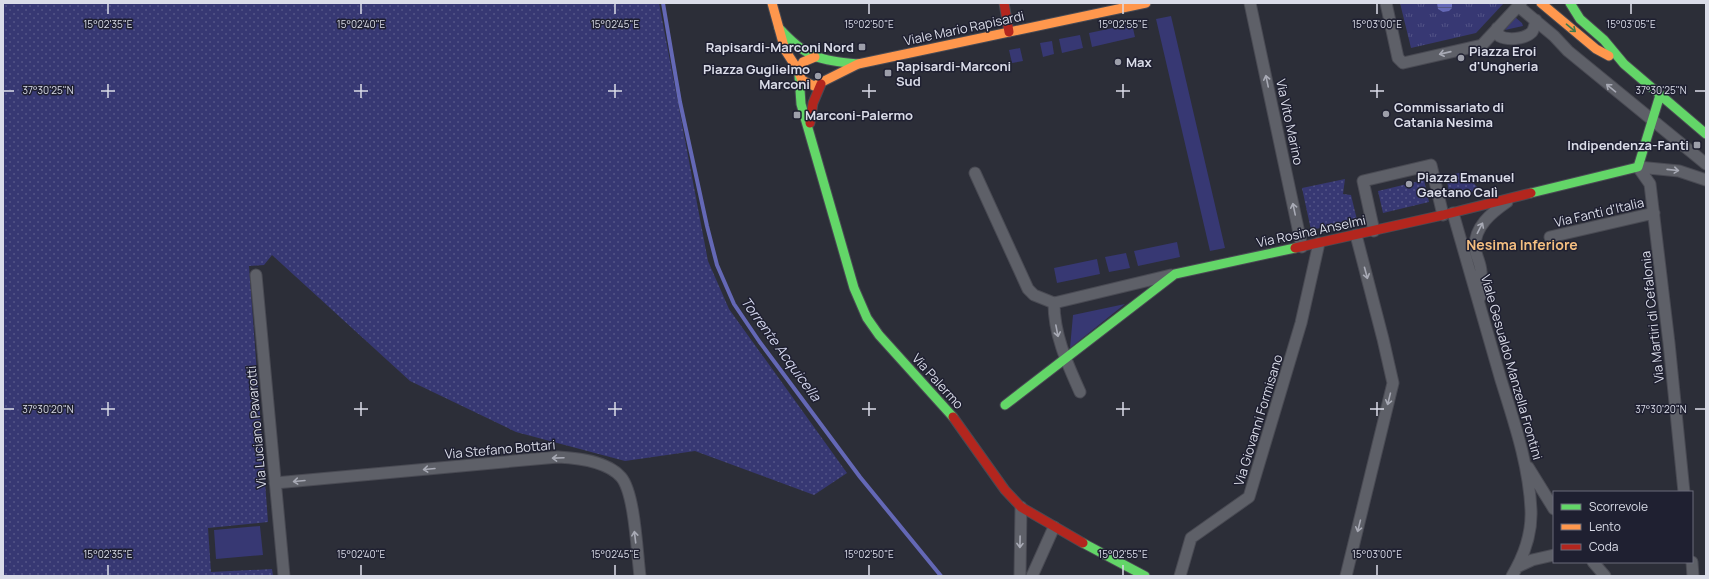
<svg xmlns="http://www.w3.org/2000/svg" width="1709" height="579" font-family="Manrope,sans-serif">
<defs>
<pattern id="grass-dots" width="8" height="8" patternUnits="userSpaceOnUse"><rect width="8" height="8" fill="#373873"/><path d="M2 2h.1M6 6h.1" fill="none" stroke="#535487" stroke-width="1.8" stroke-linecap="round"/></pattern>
<pattern id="park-tufts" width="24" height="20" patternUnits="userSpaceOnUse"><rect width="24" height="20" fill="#373873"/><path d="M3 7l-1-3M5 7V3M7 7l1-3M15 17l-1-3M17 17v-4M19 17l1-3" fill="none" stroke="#535487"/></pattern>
<pattern id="water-rules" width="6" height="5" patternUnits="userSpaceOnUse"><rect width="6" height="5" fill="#6468b6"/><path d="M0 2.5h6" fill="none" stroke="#545784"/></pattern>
</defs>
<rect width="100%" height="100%" fill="#2c2e38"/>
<path fill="url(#grass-dots)" d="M3,3H659L708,261L729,309L847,473L814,495L695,451L625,461L516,432L410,381L272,255L264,265L249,266L268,522L208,528L211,572L272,569L273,576H3Z
M1463,172L1480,190L1450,197L1446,176Z
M1345,179L1343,194L1351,195L1357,220L1311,230L1302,188Z
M1424,180L1429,202L1383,213L1378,191Z"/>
<path fill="url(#park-tufts)" d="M1400,3H1504L1476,33L1411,48Z"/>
<path fill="#373873" d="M1171,16L1225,248L1210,251L1156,19Z
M1515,17L1522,23L1523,26L1505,30Z
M1132,24L1135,37L1092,47L1089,33Z
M1080,35L1083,48L1062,53L1059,39Z
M1052,41L1054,54L1043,57L1040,43Z
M1020,48L1023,61L1012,63L1009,50Z
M1177,242L1180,257L1138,266L1134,251Z
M1126,253L1130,268L1109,272L1105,257Z
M1097,259L1100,274L1057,283L1054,268Z
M1125,304L1070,348L1073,315Z
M260,526L263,555L216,559L214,530Z"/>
<path fill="url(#water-rules)" d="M1437,3H1452V8L1449,11L1443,12L1438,9Z"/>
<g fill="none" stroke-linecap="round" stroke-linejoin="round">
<path stroke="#6468b6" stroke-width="4" d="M663,3L680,102L707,226L717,265L734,304L759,341L860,477L941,576"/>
<g stroke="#494a53" stroke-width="13">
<path id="street" d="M1250,3L1302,247
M1386,3L1398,58L1403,63L1482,45L1521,3
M1518,6L1554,36L1568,51L1706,164
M1497,28L1499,36C1507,40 1524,40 1532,32C1534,29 1535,24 1536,20
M1638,167L1650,184L1669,343L1684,492
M1638,167L1679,171L1706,180
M975,173L1028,289L1034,295L1054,303L1171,275
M1453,213C1469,268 1485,324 1501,380C1514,422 1529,465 1531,510C1532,533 1524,556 1512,576
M1374,231L1363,181L1431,165L1443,215
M1550,237L1654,213
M256,275L284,576
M1480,297C1481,289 1482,280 1481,272C1481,264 1476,256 1475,248C1474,227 1491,213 1507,202
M1054,303C1054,335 1067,363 1080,392
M1528,467L1554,509
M275,483L558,457C578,458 607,461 621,477C635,493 637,554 640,576
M1593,562L1605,576
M1692,562L1693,576
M1517,567L1532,560L1554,555
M1020,576L1021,507
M1032,576L1054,527
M1180,576L1191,538L1249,497L1301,323L1319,243
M1346,576L1393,383L1383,339L1356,235"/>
</g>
<g stroke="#494a53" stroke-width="11">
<path id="fast" d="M1570,3L1580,19L1604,40L1624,64L1706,134
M779,28C806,58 819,60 858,64
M799,76L801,104L854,288L867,318L879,335L953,417
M1531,193L1638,167L1660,95
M1005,405L1175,274L1295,248
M1083,543L1145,576"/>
</g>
<g stroke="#494a53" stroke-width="11">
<path id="slow" d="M772,3L785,50L798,70
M1541,3L1596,49L1609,56
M815,57L803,62L798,71L802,80L814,86L858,64L1146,3"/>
</g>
<g stroke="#494a53" stroke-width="11">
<path id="jam" d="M1004,3L1009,32
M810,123L813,103L821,84
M1295,248L1443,215L1531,193
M953,417L1005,490L1021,507L1083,543"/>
</g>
<use href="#street" stroke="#5e6068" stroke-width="11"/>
<use href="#fast" stroke="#63d668" stroke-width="9"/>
<use href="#slow" stroke="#ff974d" stroke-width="9"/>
<use href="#jam" stroke="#b3261e" stroke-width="9"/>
</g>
<defs><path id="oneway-shaft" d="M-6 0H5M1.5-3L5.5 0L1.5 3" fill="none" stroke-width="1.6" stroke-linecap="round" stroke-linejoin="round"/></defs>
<use stroke="#417b4c" href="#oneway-shaft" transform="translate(1571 28) rotate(40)"/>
<g stroke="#a8aab5">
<use href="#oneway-shaft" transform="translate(1445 53) rotate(167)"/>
<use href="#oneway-shaft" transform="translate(1267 81) rotate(-102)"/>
<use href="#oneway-shaft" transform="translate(1611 88) rotate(-140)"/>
<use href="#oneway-shaft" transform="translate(1673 170) rotate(6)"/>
<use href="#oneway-shaft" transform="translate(1294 209) rotate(-102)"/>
<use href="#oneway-shaft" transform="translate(1480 228) rotate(-63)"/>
<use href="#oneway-shaft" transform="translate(1366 273) rotate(75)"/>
<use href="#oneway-shaft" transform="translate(1057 331) rotate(79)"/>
<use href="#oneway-shaft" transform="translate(1389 399) rotate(104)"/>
<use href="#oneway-shaft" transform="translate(558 458) rotate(178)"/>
<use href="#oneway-shaft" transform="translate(429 469) rotate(175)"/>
<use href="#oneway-shaft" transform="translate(299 481) rotate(175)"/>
<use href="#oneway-shaft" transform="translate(1359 526) rotate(104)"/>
<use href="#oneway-shaft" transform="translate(635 537) rotate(-97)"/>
<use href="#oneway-shaft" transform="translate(1020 542) rotate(91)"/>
</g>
<path fill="none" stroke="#dadce8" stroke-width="1.5" d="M108,4V14M361,4V14M615,4V14M869,4V14M1123,4V14M1377,4V14M1631,4V14M108,84V98M361,84V98M615,84V98M869,84V98M1123,84V98M1377,84V98M4,91H14M101,91H115M354,91H368M608,91H622M862,91H876M1116,91H1130M1370,91H1384M1695,91H1705M108,402V416M361,402V416M615,402V416M869,402V416M1123,402V416M1377,402V416M4,409H14M101,409H115M354,409H368M608,409H622M862,409H876M1116,409H1130M1370,409H1384M1695,409H1705M108,565V575M361,565V575M615,565V575M869,565V575M1123,565V575M1377,565V575"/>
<g fill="#9d9faa" stroke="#1f2031" stroke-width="1.5">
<rect x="858" y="43" width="8" height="8" rx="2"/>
<circle cx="1461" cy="58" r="4"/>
<circle cx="1118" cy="62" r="4"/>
<rect x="884" y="69" width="8" height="8" rx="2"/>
<circle cx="818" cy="76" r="4"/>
<circle cx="1386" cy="114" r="4"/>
<rect x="793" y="111" width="8" height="8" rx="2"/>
<rect x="1693" y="141" width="8" height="8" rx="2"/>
<circle cx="1409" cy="184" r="4"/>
</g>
<g text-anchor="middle" stroke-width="3" stroke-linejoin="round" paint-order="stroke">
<g font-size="13" fill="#dadce8" stroke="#1f2031">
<text transform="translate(964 28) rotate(-12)" y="5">Viale Mario Rapisardi</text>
<text transform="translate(1290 122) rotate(78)" y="5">Via Vito Marino</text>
<text transform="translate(1599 212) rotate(-13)" y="5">Via Fanti d'Italia</text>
<text transform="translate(1311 231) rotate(-12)" y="5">Via Rosina Anselmi</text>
<text transform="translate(1652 317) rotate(-96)" y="5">Via Martiri di Cefalonia</text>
<text transform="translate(1512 367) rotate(74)" y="5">Viale Gesualdo Manzella Frontini</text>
<text transform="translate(938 381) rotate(48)" y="5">Via Palermo</text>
<text transform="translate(1258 420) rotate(-73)" y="5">Via Giovanni Formisano</text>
<text transform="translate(256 427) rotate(-95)" y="5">Via Luciano Pavarotti</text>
<text transform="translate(500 449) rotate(-5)" y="5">Via Stefano Bottari</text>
</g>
<g font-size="13" font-weight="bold" fill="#dadce8" stroke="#1f2031" text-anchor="start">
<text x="854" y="52" text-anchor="end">Rapisardi-Marconi Nord</text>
<text x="1469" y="56">Piazza Eroi<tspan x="1469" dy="15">d'Ungheria</tspan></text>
<text x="1126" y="67">Max</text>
<text x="896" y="71">Rapisardi-Marconi<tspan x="896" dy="15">Sud</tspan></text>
<text x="810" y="74" text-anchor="end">Piazza Guglielmo<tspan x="810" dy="15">Marconi</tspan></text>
<text x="1394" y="112">Commissariato di<tspan x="1394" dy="15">Catania Nesima</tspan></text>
<text x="805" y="120">Marconi-Palermo</text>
<text x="1689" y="150" text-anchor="end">Indipendenza-Fanti</text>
<text x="1417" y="182">Piazza Emanuel<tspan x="1417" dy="15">Gaetano Calì</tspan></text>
</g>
<g font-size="14" font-weight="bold" fill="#f4be80" stroke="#1f2031">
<text x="1522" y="250">Nesima Inferiore</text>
</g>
<g font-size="14" font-style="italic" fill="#d2d5ec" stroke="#1f2031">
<text transform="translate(781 349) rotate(54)" y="5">Torrente Acquicella</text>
</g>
</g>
<g font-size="10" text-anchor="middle" fill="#dadce8" stroke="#1f2031" stroke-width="3" stroke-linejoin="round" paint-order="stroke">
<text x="108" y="28">15°02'35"E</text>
<text x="361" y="28">15°02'40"E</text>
<text x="615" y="28">15°02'45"E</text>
<text x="869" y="28">15°02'50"E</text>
<text x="1123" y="28">15°02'55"E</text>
<text x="1377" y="28">15°03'00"E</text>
<text x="1631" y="28">15°03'05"E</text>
<text x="48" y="94">37°30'25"N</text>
<text x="1661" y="94">37°30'25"N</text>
<text x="48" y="413">37°30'20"N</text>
<text x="1661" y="413">37°30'20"N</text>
<text x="108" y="558">15°02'35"E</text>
<text x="361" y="558">15°02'40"E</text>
<text x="615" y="558">15°02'45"E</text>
<text x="869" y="558">15°02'50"E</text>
<text x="1123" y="558">15°02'55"E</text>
<text x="1377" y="558">15°03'00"E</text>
</g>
<rect width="1709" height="579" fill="none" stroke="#dadce8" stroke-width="8"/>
<rect x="1553" y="491" width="140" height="72" fill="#1f2031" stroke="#6a6b7a"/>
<rect x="1561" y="504" width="20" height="6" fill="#63d668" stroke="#6a6b7a"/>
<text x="1589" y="511" font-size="12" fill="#dadce8">Scorrevole</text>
<rect x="1561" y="524" width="20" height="6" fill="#ff974d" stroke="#6a6b7a"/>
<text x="1589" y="531" font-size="12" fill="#dadce8">Lento</text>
<rect x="1561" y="544" width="20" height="6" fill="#b3261e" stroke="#6a6b7a"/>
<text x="1589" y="551" font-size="12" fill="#dadce8">Coda</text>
</svg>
